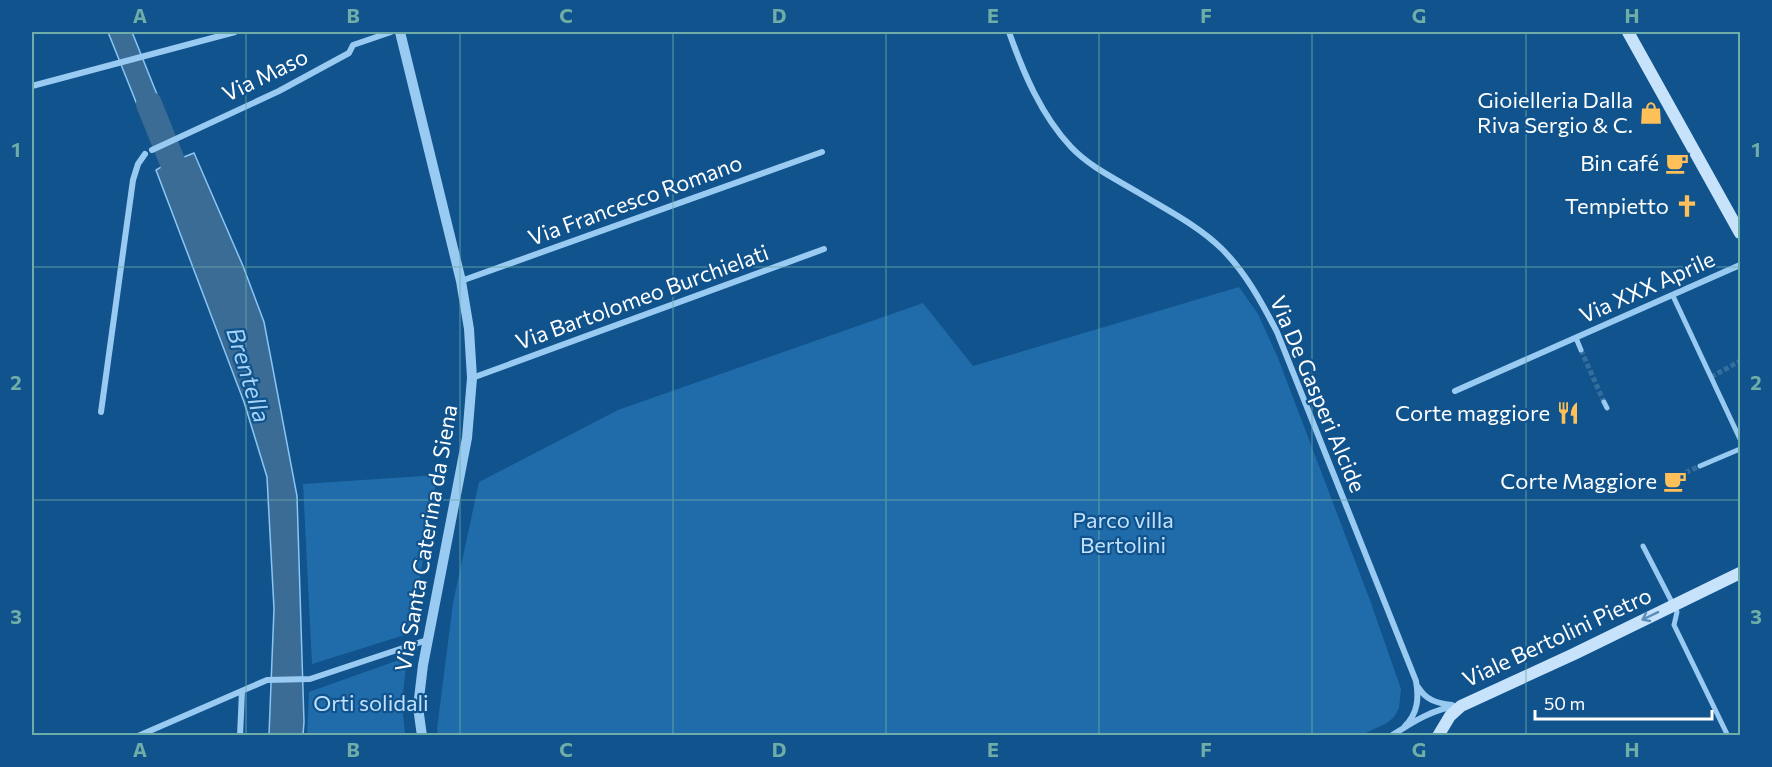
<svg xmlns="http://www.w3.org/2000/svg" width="1772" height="767" font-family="Commissioner,sans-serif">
<rect width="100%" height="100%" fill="#11538c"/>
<path fill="#206caa" d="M1239,287L1258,314L1278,358L1371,603L1401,689L1399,708L1394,717L1387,723L1359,736L438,735L437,729L453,603L479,482L618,410L923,303L973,366Z
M437,475L411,633L312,664L303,484Z
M407,657L402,702L405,735H307L309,692Z"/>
<path fill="#3b6c96" stroke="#8ac6f5" stroke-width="1.5" d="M108,32H132L172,132L152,142Z
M194,153L243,266L264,322L297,496L304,722L303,735H269L274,609L267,477L244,402L156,170L166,164Z"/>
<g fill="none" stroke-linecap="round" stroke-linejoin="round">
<path stroke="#3b6c96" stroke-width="26" d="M149,104L185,193"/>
<path stroke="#356d9d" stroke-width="5" stroke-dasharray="5 2.5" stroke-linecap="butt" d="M1581,350L1604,402
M1711,377L1740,361
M1665,482L1700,466"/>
<path stroke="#99caf2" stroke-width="5" d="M1673,296L1740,439
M1576,338L1581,350
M1604,402L1607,408
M1700,466L1740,449
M1643,546L1677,612L1674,625L1727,734"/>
<path stroke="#99caf2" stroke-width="6" d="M1009,32C1023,72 1041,115 1071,147C1090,167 1116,179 1139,193C1167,210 1199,226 1222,249C1246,273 1262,303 1277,332L1416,681C1419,698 1418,713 1405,726
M32,86L235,32
M152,150L279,91L349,53L353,45L391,32
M461,281L822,152
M472,378L824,249
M1455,391L1740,265
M101,412L133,180L138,164L145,154
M1418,687C1426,700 1436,703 1452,705
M138,736L267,680L310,679L427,640
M240,736L242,691
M1391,736C1411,723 1434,708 1458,706"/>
<path stroke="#99caf2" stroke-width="10" d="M400,32L461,281L469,329L472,378L467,438L423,665L418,707L422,736"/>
<path stroke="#c7e3fc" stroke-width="12" d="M1628,32L1740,233
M1438,736L1450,716L1461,706L1574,654L1740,573"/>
</g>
<defs><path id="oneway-shaft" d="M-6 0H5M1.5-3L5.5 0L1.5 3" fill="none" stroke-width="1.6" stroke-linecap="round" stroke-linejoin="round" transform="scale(1.5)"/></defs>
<use stroke="#5a8db9" href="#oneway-shaft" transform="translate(1650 616) rotate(154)"/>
<path fill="none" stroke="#6fada8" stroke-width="1.5" stroke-opacity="0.55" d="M246,32V736M460,32V736M673,32V736M886,32V736M1099,32V736M1312,32V736M1526,32V736M32,267H1740M32,500H1740"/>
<defs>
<g id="shop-bare" transform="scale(1.8)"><path d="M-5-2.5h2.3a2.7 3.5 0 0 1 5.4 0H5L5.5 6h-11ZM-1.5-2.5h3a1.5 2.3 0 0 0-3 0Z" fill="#ffbf59" stroke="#11538c" stroke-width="2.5" paint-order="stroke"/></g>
<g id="cafe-bare" transform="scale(1.8)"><path d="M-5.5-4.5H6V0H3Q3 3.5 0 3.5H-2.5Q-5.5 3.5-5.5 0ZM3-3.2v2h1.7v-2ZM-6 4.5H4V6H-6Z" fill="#ffbf59" stroke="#11538c" stroke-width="2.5" paint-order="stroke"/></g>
<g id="church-bare" transform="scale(1.8)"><path d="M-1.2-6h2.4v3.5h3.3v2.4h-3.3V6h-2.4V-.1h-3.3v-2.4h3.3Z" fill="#ffbf59" stroke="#11538c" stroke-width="2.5" paint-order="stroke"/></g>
<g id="restaurant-bare" transform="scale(1.8)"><path d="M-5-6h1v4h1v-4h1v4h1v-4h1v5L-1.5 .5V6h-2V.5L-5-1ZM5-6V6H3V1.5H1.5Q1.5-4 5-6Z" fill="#ffbf59" stroke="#11538c" stroke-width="2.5" paint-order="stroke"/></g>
</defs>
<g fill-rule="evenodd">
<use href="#shop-bare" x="1651" y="113"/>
<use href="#cafe-bare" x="1677" y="163"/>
<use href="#church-bare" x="1687" y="206"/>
<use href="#restaurant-bare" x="1568" y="413"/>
<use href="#cafe-bare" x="1675" y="481"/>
</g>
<g text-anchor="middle" stroke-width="4.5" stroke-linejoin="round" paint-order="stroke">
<g font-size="22" fill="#fff" stroke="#11538c">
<text transform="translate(265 75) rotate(-26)" y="8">Via Maso</text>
<text transform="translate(635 200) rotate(-20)" y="8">Via Francesco Romano</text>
<text transform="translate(1647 287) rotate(-24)" y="8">Via XXX Aprile</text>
<text transform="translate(642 297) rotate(-20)" y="8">Via Bartolomeo Burchielati</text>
<text transform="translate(1318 394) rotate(67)" y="8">Via De Gasperi Alcide</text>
<text transform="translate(426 538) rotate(-80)" y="8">Via Santa Caterina da Siena</text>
<text transform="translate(1557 637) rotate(-25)" y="8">Viale Bertolini Pietro</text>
</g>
<g font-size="22" fill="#fff" stroke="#11538c" text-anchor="end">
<text x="1633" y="108">Gioielleria Dalla<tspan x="1633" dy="25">Riva Sergio &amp; C.</tspan></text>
<text x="1659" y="171">Bin café</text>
<text x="1669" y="214">Tempietto</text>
<text x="1550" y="421">Corte maggiore</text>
<text x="1657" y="489">Corte Maggiore</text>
</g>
<g font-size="22" fill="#c0e1fd" stroke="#11538c">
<text x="1123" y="528">Parco villa<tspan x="1123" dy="25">Bertolini</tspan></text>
<text x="371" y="711">Orti solidali</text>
</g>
<g font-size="24" font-style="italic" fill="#a4d3f9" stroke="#11538c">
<text transform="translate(248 375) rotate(73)" y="8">Brentella</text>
</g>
</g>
<rect width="1772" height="767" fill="none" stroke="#11538c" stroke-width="66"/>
<path d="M1535 710v9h177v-9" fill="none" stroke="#ffffff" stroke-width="3"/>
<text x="1544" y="710" font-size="18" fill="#ffffff" stroke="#11538c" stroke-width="4.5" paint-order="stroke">50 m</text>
<rect x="33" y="33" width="1706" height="701" fill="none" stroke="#6fada8" stroke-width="2"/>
<g font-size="20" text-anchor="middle" font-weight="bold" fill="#6fada8">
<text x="140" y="23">A</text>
<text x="353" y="23">B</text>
<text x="566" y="23">C</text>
<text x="779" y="23">D</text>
<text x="993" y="23">E</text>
<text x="1206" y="23">F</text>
<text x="1419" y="23">G</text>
<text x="1632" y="23">H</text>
<text x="16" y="157">1</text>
<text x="1756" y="157">1</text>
<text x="16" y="390">2</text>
<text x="1756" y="390">2</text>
<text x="16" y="624">3</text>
<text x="1756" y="624">3</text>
<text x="140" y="757">A</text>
<text x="353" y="757">B</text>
<text x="566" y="757">C</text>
<text x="779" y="757">D</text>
<text x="993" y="757">E</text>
<text x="1206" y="757">F</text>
<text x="1419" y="757">G</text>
<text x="1632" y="757">H</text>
</g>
</svg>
